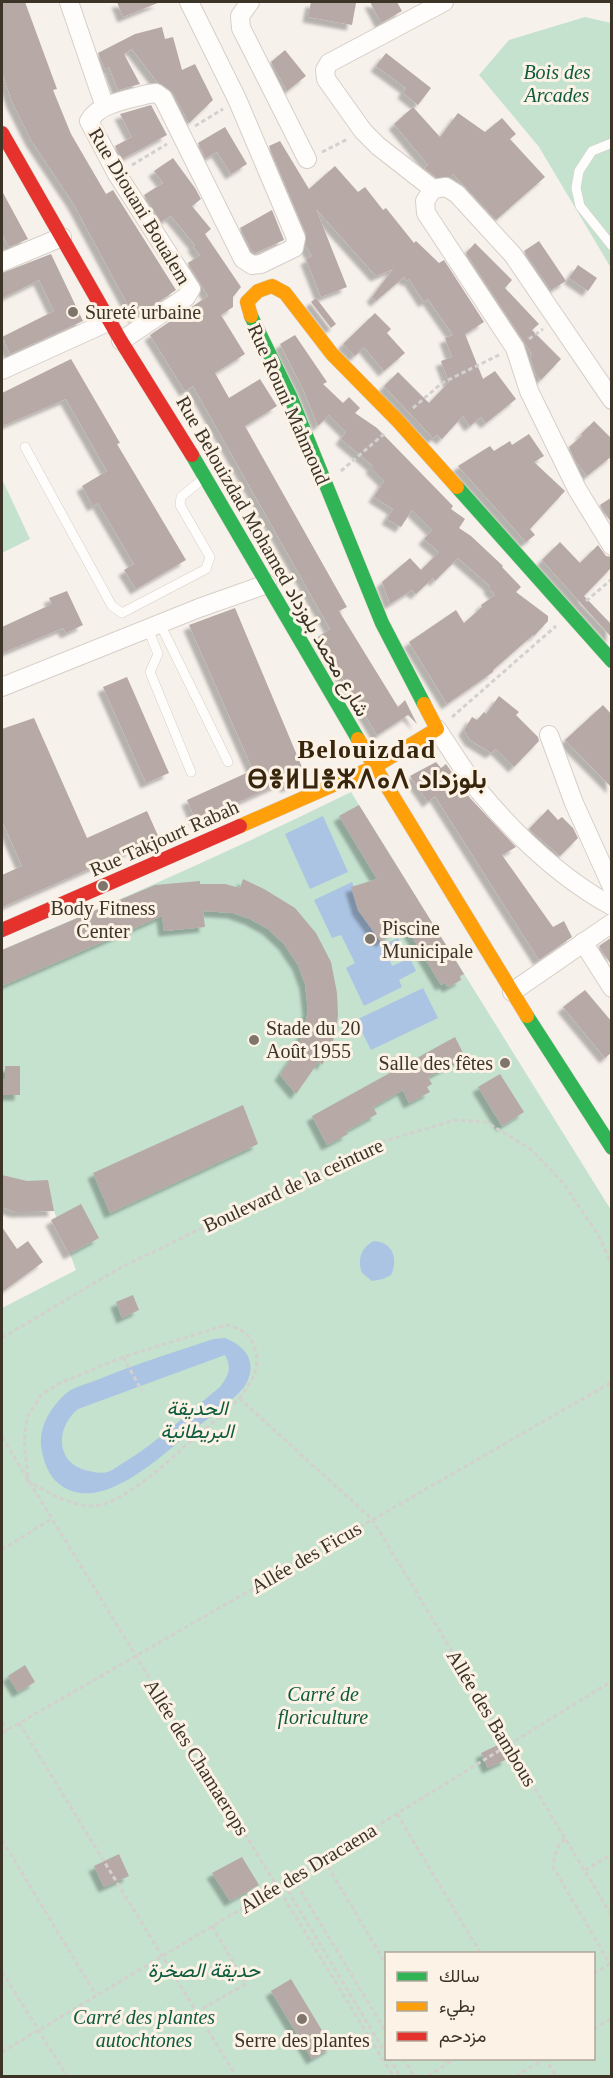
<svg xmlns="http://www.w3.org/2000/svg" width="613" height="2078" font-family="'Times New Roman',Vazirmatn,'Noto Sans Tifinagh',serif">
<defs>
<filter id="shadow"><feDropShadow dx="-5.5" dy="5.5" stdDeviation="1.5" flood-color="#0004"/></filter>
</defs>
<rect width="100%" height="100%" fill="#f7f1eb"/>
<path fill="#c5e2cf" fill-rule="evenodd" d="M585,17L611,23V268L539,147L479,75L509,40Z
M2,479L30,539L2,553Z
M351,792L611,1210V2076H2V1308L76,1270L54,1211L16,1212L2,1207V950C119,900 236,849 351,792ZM386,1954H594V2058H386Z"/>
<path fill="#abc4e3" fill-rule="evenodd" d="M323,816L348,872L310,889L285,834Z
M352,882L354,887L362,884C370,902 384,916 393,934L381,940L383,945L398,938L405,953L390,960L392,966L410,958L416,971L399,980L402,987L364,1006L346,968L355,963L341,935L332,938L314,900Z
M423,988L438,1018L371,1050L356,1020Z
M374,1241C394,1242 398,1260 391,1275L383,1279L372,1281L362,1273C357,1260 361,1247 374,1241Z
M225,1338C245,1346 258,1361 246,1384C240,1396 203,1422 191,1432C162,1455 109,1507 69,1490C54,1483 47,1472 43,1456C36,1432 47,1412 64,1395C73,1387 86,1384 97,1380C135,1364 174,1352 214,1339ZM225,1355C232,1368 229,1375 220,1387C189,1412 158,1442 123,1463C118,1466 112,1471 107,1472C102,1474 94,1472 89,1471C55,1464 55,1428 78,1409Z"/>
<path fill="#b7a9a5" filter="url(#shadow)" d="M2,2H25L57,89L53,90L71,134L106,194L113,190L176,290L135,318L73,203L31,140L12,102L2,72Z
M117,2H160L123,17Z
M311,2L356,3L352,25L308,17Z
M370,2H397L402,11L381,23Z
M162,27L165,39L173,37L182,70L195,64L213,100L189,123L173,93L158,83L132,49L124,54L140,84L118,90L109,67L105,69L98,53L135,34Z
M285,50L306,76L287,91L271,62Z
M386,53L431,88L418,105L403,93L406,88L376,66Z
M151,105L167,135L122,159L115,146L132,137L120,114Z
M413,107L440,137L458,113L485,132L502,118L516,134L510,139L545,177L496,220L453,174L450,177H436L424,168L428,165L394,124Z
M225,127L247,164L231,174L217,152L206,158L198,143Z
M280,141L309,189L335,166L358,192L365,187L383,210L386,208L414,243L416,241L439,263L444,260L484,322L465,334L483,379L495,371L516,399L486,423L481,417L470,426L463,416L442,439L437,435L433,438L384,386L398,372L429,403L449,382L441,361L452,357L445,338L453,335L428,299L424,302L409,279L407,281L404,277L376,301L372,297L393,269L376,276L316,209L347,287L321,297L306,259L312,256L306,246V234L269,146Z
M173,158L195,188L201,199L192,206L211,229L205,234L241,287L233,297V307L221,315L245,354L215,373L229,398L260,379L277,406L245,426L347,607L339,611L398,707L405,700L417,724L408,715L377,735L318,637L330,629L193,386L185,391L150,335L208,296L188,263L200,255L193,246L195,245L171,216L161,222L144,195L163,183L154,171Z
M2,191L28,239L9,247L2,234Z
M272,210L284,240L255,253L252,251L240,228Z
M539,241L566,281L551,290L524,251Z
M475,243L512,280L505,288L539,324L532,330L561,359L541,380L536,375L530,356L532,354L466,253Z
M51,254L83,321L10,354L2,337L54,311L39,280L2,298V273Z
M578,265L597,278L588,291L569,278Z
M316,298L336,324L331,328L311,302Z
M375,313L391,329L387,333L405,353L384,371L364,347L355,356L343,344Z
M295,335L327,382L323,384L343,403L349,397L360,408L355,413L377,428L453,506L451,509L465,519L459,528L471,536L503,566L502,567L521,587L516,592L548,616V621L534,636L533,635L493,670V672L447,704L409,642L456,610L464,623L482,607L481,605L495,595L489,588L490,586L458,558L435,581L433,578L416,594L412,590L390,604L382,582L410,558L421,570L439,552L424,539L432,530L412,510L401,527L387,519L393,509L374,497L384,481L371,468L373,466L341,439L346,432L329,415L318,426L303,389L280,344Z
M71,359L120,443L117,444L186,560L136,589L124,570L134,564L98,503L93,506L82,486L107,471L66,399L2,426V393Z
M594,421L612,439V456L587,476L576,462L569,447L582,436L581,434Z
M529,434L544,456L534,462L565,491L530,529L535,535L526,542L458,466L490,446L494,451L510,441L512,445Z
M612,497V524L600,505Z
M560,542L580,563L598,545L606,556L612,557V567L584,596L612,625V638L542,560Z
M67,591L83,625L66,633L63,628L2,653V627L52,604L49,598Z
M235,608L307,779L286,787L283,782L196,821L187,800L253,770L189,625Z
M127,677L169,773L146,783L103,687Z
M499,696L519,712L516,715L538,737L539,741L514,767L496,749L491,753L470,740L464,730L472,717L477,720L484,712L486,714Z
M603,705L612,715V788L565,740Z
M34,718L87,838L147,811L159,838L2,907V875L22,866L2,821V729Z
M436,762L441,768L446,764L470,798L516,847L502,855L553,927L564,921L572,937L539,960L435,796L428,802L410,776Z
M359,805L464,974L460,976L461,980L448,987L445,983L441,985L404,923L381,942L358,910L351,887L377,879L339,816Z
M548,809L558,820L562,817L573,828L578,838L560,856L529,829Z
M243,879L264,889L295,908L316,933L331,962L337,993L338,1015L336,1032L330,1050L322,1065L319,1061L296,1094L280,1075L297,1050L304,1029L308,1010L305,984L298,965L284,944L268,929L250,919L233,913L203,911L205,927L164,931L162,916L2,986V950L155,885L200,881V884H225L240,888Z
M612,937V966L599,946Z
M585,990L612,1022V1052L605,1058L563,1007Z
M455,1037L465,1057L428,1077L432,1084L427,1087L430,1092L409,1103L403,1090L373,1107L377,1114L346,1131L348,1134L327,1145L312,1116Z
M5,1066H20V1095H2V1079H5Z
M500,1074L524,1112L502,1126L478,1087Z
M243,1105L258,1144L110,1213L93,1173Z
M2,1175L27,1181L48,1180L54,1211L16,1212L2,1207Z
M81,1204L99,1238L69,1254L51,1220Z
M2,1227L17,1249L28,1241L43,1262L2,1292Z
M133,1295L139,1310L122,1318L116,1302Z
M25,1665L35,1682L18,1692L8,1676Z
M500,1744L507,1759L488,1768L481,1753Z
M119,1854L129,1876L104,1887L94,1866Z
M242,1857L259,1885L230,1901L212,1873Z
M291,1979L332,2047L312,2059L271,1991Z"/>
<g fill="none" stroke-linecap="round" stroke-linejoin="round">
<g stroke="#d6cfc7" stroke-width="10">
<path id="lane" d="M612,143L592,151L579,171L576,188L580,206L612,246
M25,447L112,606L122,613L206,569L210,557L180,505L181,497L204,478
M160,624L228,762
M148,629L158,654L150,672L191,772"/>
</g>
<g stroke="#d6cfc7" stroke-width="20">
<path id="street" d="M69,2L105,107
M250,2L240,16L241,28L307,159
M433,189L378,146L363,131L326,79L325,70L329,63L444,2
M2,262L62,237
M121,341L186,297L191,289L117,174L89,121C99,103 130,99 148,94L156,93L163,98L243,259L252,265L261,264L294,248L296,238L237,99L189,2
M2,370L110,321
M612,400L513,255L457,194L446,187L433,189L425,201L426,213L515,348L529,391L577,489L612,546
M2,687L199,608L267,584
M437,729C451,750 464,771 479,791C515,834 562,879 612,906
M549,735L574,803L612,887
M583,942L612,988
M512,992L612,923"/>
</g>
<g stroke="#d6cfc7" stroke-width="15">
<path id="fast" d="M251,316L290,396L382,623L424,704
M192,455L358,739
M457,487L612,661
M527,1016L612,1148"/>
</g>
<g stroke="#d6cfc7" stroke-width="15">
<path id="slow" d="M251,316L247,302L258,291L272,286L285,293L332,354L398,421L457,487
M358,739L527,1016
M240,826L374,767L437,729L424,704"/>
</g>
<g stroke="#d6cfc7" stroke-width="15">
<path id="jam" d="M2,133L121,341L192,455
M2,930L240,826"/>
</g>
<path stroke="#d3d0cd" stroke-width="3" stroke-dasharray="4.5 3" stroke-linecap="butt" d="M195,126L223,109
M322,152L348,139
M132,165L167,144
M529,339L543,329
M413,408L442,383L499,355
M341,471L384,434
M586,601L612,579
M452,717L556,626
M226,1325C240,1328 251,1334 255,1349C267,1385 217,1418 194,1438C172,1458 122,1506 92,1506C68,1505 48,1492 28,1481L24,1441L27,1417L42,1394L60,1383L123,1357Z
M2,1338L118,1269L375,1144L455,1120L486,1122L532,1150L564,1184L599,1236L612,1265
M123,1357L142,1391
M239,1398L372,1519L612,1916
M2,1437L393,2076
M2,1550L51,1519
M2,1722L7,1731
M19,1723L236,2076
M2,1733L612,1382
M397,1814L481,1954
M565,1839C555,1847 555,1855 553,1867L610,1964
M2,1840L96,1995
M324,1860L386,1964
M585,1870L612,1854
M293,1878L386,2032
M284,1884L386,2054
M2,1972L67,2076
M594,1974L610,1964
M196,2012L246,1984L212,1926
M594,2029L612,2018
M2,2052L278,1887L612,1681
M389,2058L400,2076
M403,2058L414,2076
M443,2058L447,2065
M545,2058L556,2076
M428,2076L457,2058
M516,2076L546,2058"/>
<use href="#lane" stroke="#fefdfc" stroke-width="9"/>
<use href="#street" stroke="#fefdfc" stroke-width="18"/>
<use href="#fast" stroke="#30b455" stroke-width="14"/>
<use href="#slow" stroke="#ff9f0a" stroke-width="14"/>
<use href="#jam" stroke="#e5322d" stroke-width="14"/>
</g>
<g fill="#7e766c" stroke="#fcf2e6" stroke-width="2">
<circle cx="73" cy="312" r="6"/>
<circle cx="103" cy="886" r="6"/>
<circle cx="370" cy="939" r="6"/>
<circle cx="254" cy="1040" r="6"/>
<circle cx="505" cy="1063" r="6"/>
<circle cx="302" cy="2019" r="6"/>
</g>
<g text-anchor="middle" stroke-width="6" stroke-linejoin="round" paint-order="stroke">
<g font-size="20" font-style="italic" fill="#0d5b3e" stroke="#fcf2e6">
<text x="557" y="79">Bois des<tspan x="557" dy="23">Arcades</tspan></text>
<text x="197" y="1415">الحديقة<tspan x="197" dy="23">البريطانية</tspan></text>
<text x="323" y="1701">Carré de<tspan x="323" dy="23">floriculture</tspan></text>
<text x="204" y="1977">حديقة الصخرة</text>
<text x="144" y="2024">Carré des plantes<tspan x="144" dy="23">autochtones</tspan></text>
</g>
<g font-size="20" fill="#3d3428" stroke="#fcf2e6">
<text transform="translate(140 206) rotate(59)" y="7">Rue Diouani Boualem</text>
<text transform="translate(289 404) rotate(66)" y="7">Rue Rouni Mahmoud</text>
<text transform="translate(273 556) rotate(60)" y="7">Rue Belouizdad Mohamed شارع محمد بلوزداد</text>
<text transform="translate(164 838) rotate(-24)" y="7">Rue Takjourt Rabah</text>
<text transform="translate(293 1185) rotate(-25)" y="7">Boulevard de la ceinture</text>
<text transform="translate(306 1557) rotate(-30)" y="7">Allée des Ficus</text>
<text transform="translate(492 1718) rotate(59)" y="7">Allée des Bambous</text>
<text transform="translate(197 1757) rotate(58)" y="7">Allée des Chamaerops</text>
<text transform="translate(308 1868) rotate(-31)" y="7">Allée des Dracaena</text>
</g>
<g font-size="20" fill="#3d3428" stroke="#fcf2e6" text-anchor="start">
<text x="85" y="319">Sureté urbaine</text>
<text x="103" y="915" text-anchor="middle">Body Fitness<tspan x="103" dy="23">Center</tspan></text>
<text x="382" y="935">Piscine<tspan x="382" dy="23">Municipale</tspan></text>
<text x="266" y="1035">Stade du 20<tspan x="266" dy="23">Août 1955</tspan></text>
<text x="493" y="1070" text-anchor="end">Salle des fêtes</text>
<text x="302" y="2047" text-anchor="middle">Serre des plantes</text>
</g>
<g font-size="26" font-weight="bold" letter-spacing="1.5" fill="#38260c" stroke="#fcf2e6">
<text x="367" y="758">Belouizdad<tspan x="367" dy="30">ⴱⴻⵍⵡⴻⵣⴷⴰⴷ بلوزداد</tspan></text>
</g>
</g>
<rect width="613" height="2078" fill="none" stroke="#3d3428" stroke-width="6"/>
<rect x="385" y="1952" width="210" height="108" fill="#fcf2e6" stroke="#b0a69a" stroke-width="1.5"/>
<rect x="397" y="1972" width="30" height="9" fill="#30b455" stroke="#b0a69a" stroke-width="1.5"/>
<text x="439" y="1982" font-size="18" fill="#3d3428">سالك</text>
<rect x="397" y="2002" width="30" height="9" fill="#ff9f0a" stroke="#b0a69a" stroke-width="1.5"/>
<text x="439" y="2012" font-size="18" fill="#3d3428">بطيء</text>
<rect x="397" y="2032" width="30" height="9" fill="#e5322d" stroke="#b0a69a" stroke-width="1.5"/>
<text x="439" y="2042" font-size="18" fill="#3d3428">مزدحم</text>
</svg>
